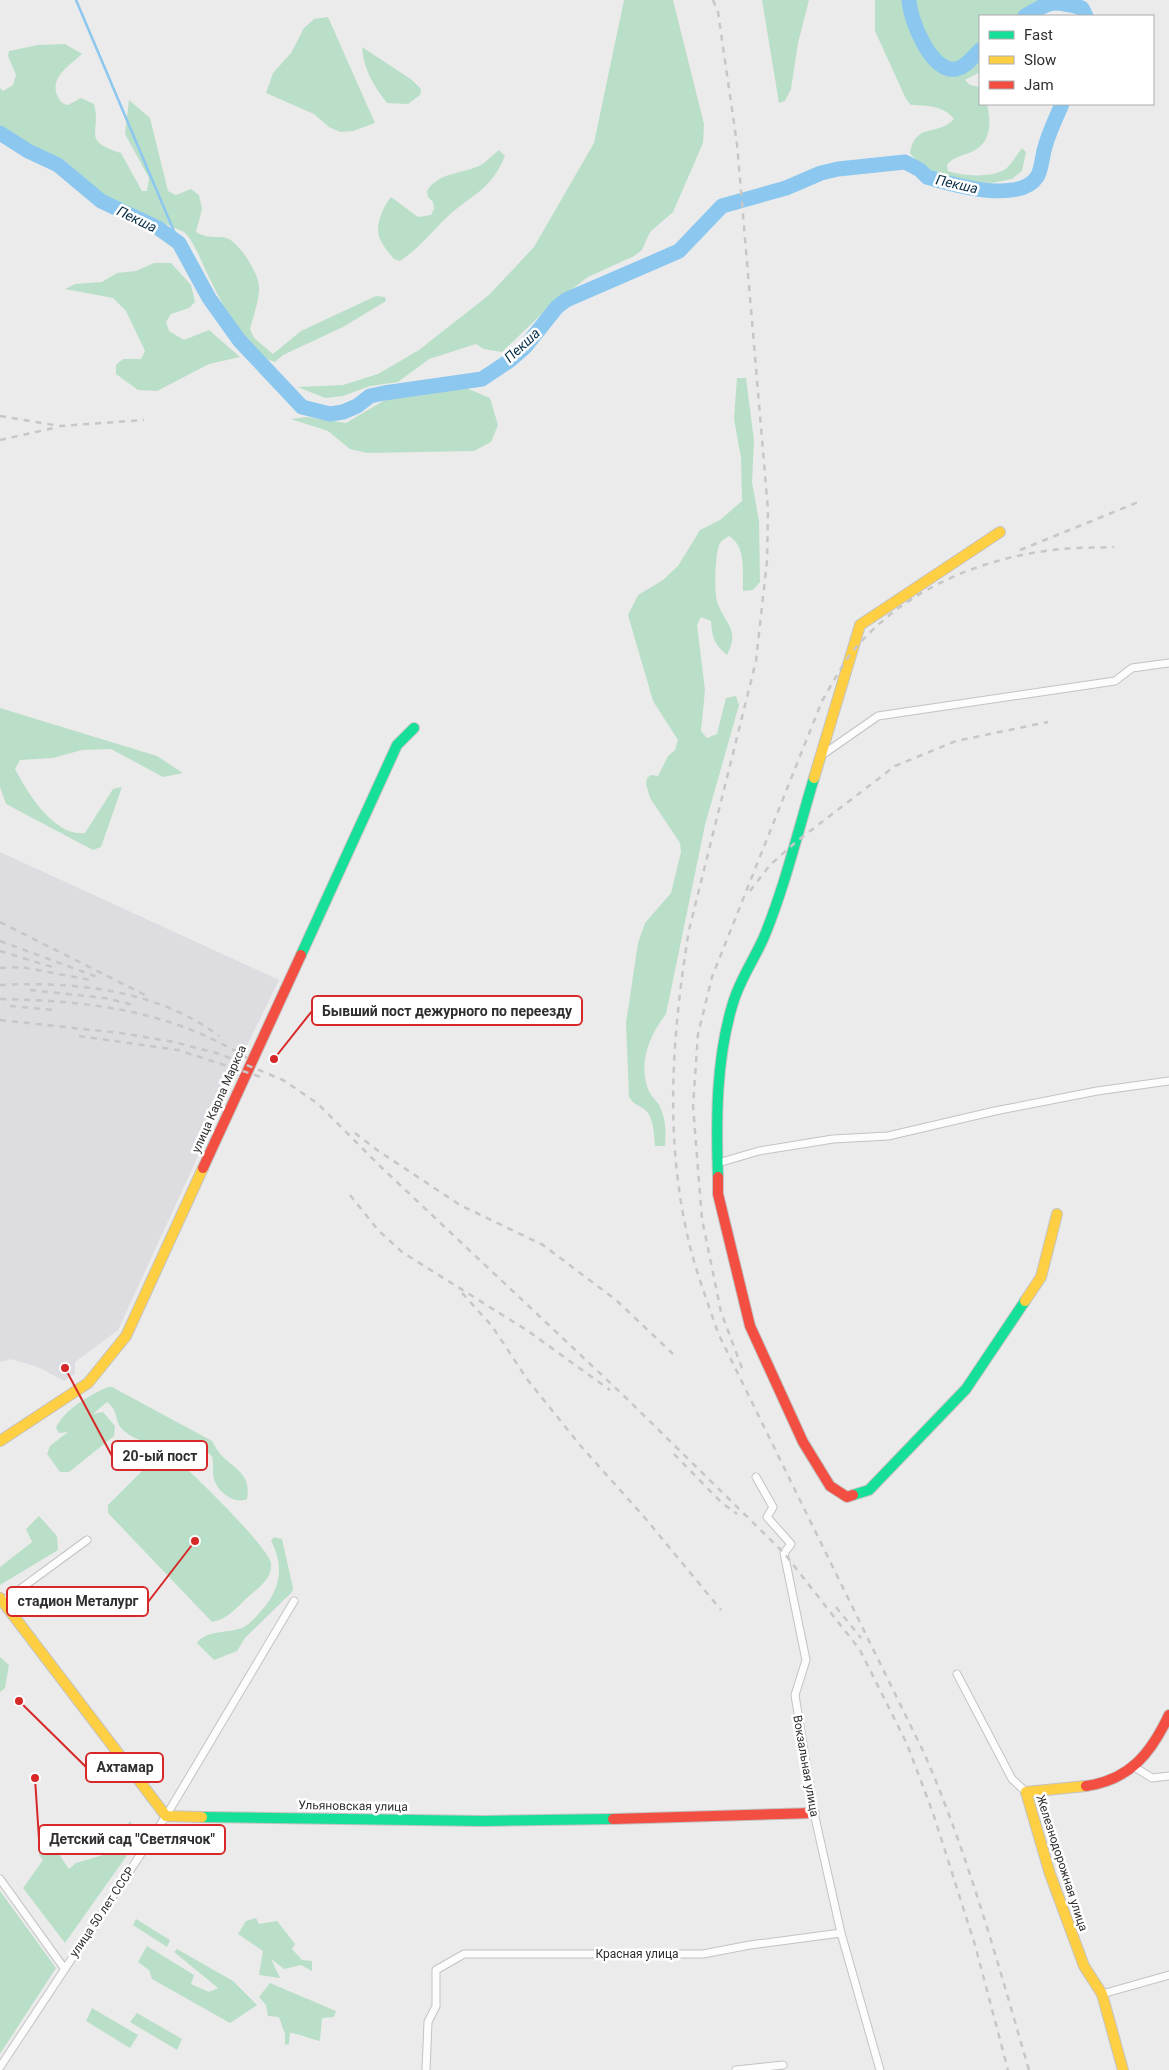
<svg xmlns="http://www.w3.org/2000/svg" width="1169" height="2070" font-family="Roboto,sans-serif">
<rect width="100%" height="100%" fill="#ebebeb"/>
<path fill="#dcdce1" d="M0,852L279,980L238,1064L199,1154L118,1330L75,1362V1374L64,1381L38,1367L11,1359L0,1362Z"/>
<path fill="#badfc8" d="M624,0H673L704,124L703,143L673,212L650,232L642,250L634,256L588,277L549,307L502,352L484,349L476,344L429,359L398,382L370,386L343,396L325,398L298,387L343,385L378,374L419,350L489,295L534,247L594,143Z
M762,0H809L798,43L791,89L785,101L779,103Z
M875,0H1060L1042,6L1039,16H980V72L965,80L970,85L980,87V104H987C992,126 991,146 966,154C958,157 952,158 947,165L948,171C963,176 989,178 1004,170C1011,166 1017,154 1022,148L1026,152L1022,171L1012,179L992,183L964,181L926,173L910,153C915,122 937,137 954,119C943,105 927,106 911,105L906,99L875,31Z
M328,17L375,123L353,131L340,132L329,127L314,114L266,93L273,73L291,53L304,28L314,19Z
M65,44L82,54C70,65 50,77 57,95C60,100 61,104 68,105L81,98L94,104C102,133 80,140 121,153L142,191H147L149,178L125,134L129,100L150,118L168,191L176,195L191,189L199,195L202,209L196,232C211,241 219,234 229,239C242,247 261,276 259,291C258,304 253,317 250,329L254,338L273,354L301,331L376,296L385,297L386,301L343,327L283,355L275,362C267,359 259,356 252,348C235,330 216,292 205,269C199,256 194,242 184,232L110,200L64,160L23,141L0,125V88L3,91L13,85L16,75L8,56L9,51L38,45Z
M362,47L412,80L421,89L420,95L408,104L387,103C374,87 363,68 362,47Z
M499,150L505,156C491,191 470,195 445,219C430,234 418,249 400,261L394,259C389,253 383,246 380,239C374,228 383,206 391,197L418,217L431,215L434,209L433,202L428,197L427,191C440,170 466,175 484,163C489,159 494,154 499,150Z
M154,263H171L191,285L195,302L189,308L171,314L166,322L169,331L184,340L209,330L240,357L209,364L157,391L138,390L116,374V365L123,359H141L145,351L126,311L113,298L65,289L75,284L102,282L117,273L136,271Z
M737,378H746L754,441L752,482L759,521L760,582L753,590L743,591C742,572 747,547 729,536C726,538 722,540 720,543C715,552 714,590 717,601C724,624 741,628 727,655C714,644 712,637 711,621L701,617L697,625L705,690L701,731L707,738L717,734L726,698L736,696L739,705L705,825L666,1014C650,1035 638,1062 648,1089C650,1095 656,1100 659,1105C666,1118 666,1131 665,1146H655C654,1135 654,1116 644,1109C637,1104 634,1105 629,1097L626,1023L638,943L645,923L671,893L681,852L680,843L650,798L646,784L647,778L651,775L658,776L668,756L675,750L678,740L653,701L628,615L638,595L663,580L678,566L700,530L720,520L742,501L741,458L734,419Z
M464,387L490,398L498,425L491,442L474,451L367,453L350,449L328,431L291,419L307,417L346,423L390,397Z
M0,708L157,756L183,773L163,777L111,749L82,750L53,758L20,760L15,769C27,792 54,837 85,833L113,789L122,787L101,847L93,850L6,804L0,787Z
M108,1387H112L212,1441C215,1447 219,1453 223,1457C238,1471 251,1475 247,1499C234,1505 217,1491 214,1479C210,1464 221,1448 193,1453C171,1448 138,1445 122,1429C114,1420 119,1411 107,1402L93,1414L103,1412L115,1426L114,1436L69,1472H60L47,1454L50,1446L68,1432L59,1433L56,1428C62,1411 91,1394 108,1387Z
M167,1452C185,1465 267,1545 271,1563C273,1578 258,1588 248,1597C236,1608 228,1619 212,1622L108,1513V1505L159,1454Z
M39,1516L57,1536L58,1550L0,1585V1567L32,1542L26,1529Z
M274,1537L282,1539L293,1588L292,1592L245,1638L237,1651L214,1660L197,1643C207,1629 229,1634 244,1627C251,1623 256,1617 261,1611C280,1590 285,1567 271,1541Z
M0,1657L9,1665L5,1688L0,1692Z
M130,1821L140,1837L65,1943L23,1888L43,1860L39,1855L43,1829L65,1824L59,1854L69,1869L76,1863L103,1855Z
M0,1891L56,1968L0,2054Z
M256,1918L259,1924L277,1921L295,1944L292,1949L302,1960L312,1961V1971L301,1965L284,1969L271,1959L280,1978L259,1975L263,1951L238,1934L246,1921Z
M136,1919L170,1940L167,1947L133,1925Z
M147,1946L194,1975L191,1984L209,1992L218,1988L174,1952L177,1949L233,1981L257,2005L230,2023L152,1979L149,1970L138,1962Z
M270,1983L336,2011L334,2017L322,2018L320,2041C309,2039 302,2034 290,2033L289,2044L285,2045V2034L279,2017L268,2016L266,2005L259,1997Z
M92,2008L138,2035L130,2048L86,2021Z
M137,2013L182,2039L177,2050L130,2022Z"/>
<g fill="none" stroke-linecap="round" stroke-linejoin="round">
<path stroke="#8bc7ef" stroke-width="2.5" d="M76,0L179,243"/>
<path stroke="#8bc7ef" stroke-width="15" d="M909,0C910,20 931,73 956,69C965,68 974,56 980,50
M1025,16C1051,1 1052,0 1082,8L1086,16
M0,133L28,151L58,165L101,201L158,228L179,243L209,298L239,340L302,407L330,414L343,412L357,406L370,396L384,393L482,379L509,361L525,347L557,307L566,300L679,251L722,206L786,188L821,173L838,169L905,162L920,170L927,177C953,185 1019,204 1037,177C1042,169 1042,156 1045,147C1049,132 1056,118 1062,104"/>
<g stroke="#c3c3c3" stroke-width="9">
<path id="street" d="M822,755L878,716L1115,681L1132,668L1169,663
M718,1163L759,1151L833,1139L888,1136L995,1111L1097,1091L1169,1081
M756,1477L773,1507L767,1517L791,1544L784,1553L806,1660L795,1695L814,1813L841,1933L880,2070
M1,1603L87,1540
M957,1674L1012,1779L1026,1792
M1136,1768L1152,1778L1169,1776
M0,1879L64,1968
M1102,1994L1169,1975
M0,2067L166,1816L294,1601
M426,2070L428,2022L436,2006V1970L464,1954H703L750,1945L841,1933
M736,2070L783,2065"/>
</g>
<g stroke="#c3c3c3" stroke-width="12">
<path id="fast" d="M301,955L397,745L414,728
M718,1177C716,1120 716,1058 733,1003C740,979 754,960 764,937C785,886 798,831 814,778
M853,1495L869,1490L966,1389L1025,1301
M202,1817L483,1821L613,1819"/>
</g>
<g stroke="#c3c3c3" stroke-width="12">
<path id="slow" d="M814,778L860,625L1000,532
M1025,1301L1041,1277L1057,1214
M0,1441L88,1383L126,1336L203,1168
M0,1598L166,1816L202,1817
M1086,1786L1026,1792L1050,1874L1084,1966L1102,1994L1123,2070"/>
</g>
<g stroke="#c3c3c3" stroke-width="12">
<path id="jam" d="M203,1168L301,955
M718,1177V1194L750,1326L803,1442L830,1486L847,1497L853,1495
M1086,1786C1130,1780 1151,1753 1169,1715
M613,1819L814,1813"/>
</g>
<use href="#street" stroke="#fcfcfc" stroke-width="7"/>
<use href="#fast" stroke="#16e098" stroke-width="10"/>
<use href="#slow" stroke="#ffcf43" stroke-width="10"/>
<use href="#jam" stroke="#f24e42" stroke-width="10"/>
<path stroke="#c7c7c7" stroke-width="2.5" stroke-dasharray="6 6" stroke-linecap="butt" d="M713,0L718,12L737,144L768,510L767,561L756,661L689,930C673,1028 665,1126 685,1224C692,1262 706,1297 718,1333L925,1755C969,1857 998,1964 1029,2070
M0,416L60,426L144,420
M0,440L54,428
M1020,550L1141,501
M750,891L770,865L797,841L895,766L956,741L1048,722
M0,922L149,997
M0,941L100,978
M0,951L52,967
M0,968L21,967L91,980
M0,985C74,981 158,990 219,1036
M30,990L105,998L134,1005
M0,999C91,1001 170,1010 249,1059
M10,1006L53,1010
M0,1020L120,1033L174,1042L220,1054L283,1080L317,1103L381,1167L622,1394L784,1553L860,1650L907,1744L933,1813L975,1945L1008,2070
M79,1036L178,1050L264,1078
M355,1133L377,1150L460,1205L543,1245L616,1300L673,1354
M350,1195L378,1230L402,1252L528,1331L610,1390
M462,1293L492,1326L527,1379L579,1444L645,1518L721,1610
M742,1368L721,1312L702,1219L693,1106L698,1034L712,977L822,701C831,686 839,670 849,656C898,593 976,559 1053,550C1073,547 1094,548 1114,547
M674,1454L721,1502L737,1514
M836,1607L861,1638"/>
</g>
<g text-anchor="middle" stroke-width="5" stroke-linejoin="round" paint-order="stroke">
<g font-size="12" fill="#2f2f30" stroke="#fff">
<text transform="translate(219 1099) rotate(-66)" y="4">улица Карла Маркса</text>
<text transform="translate(806 1766) rotate(80)" y="4">Вокзальная улица</text>
<text transform="translate(353 1806) rotate(1)" y="4">Ульяновская улица</text>
<text transform="translate(1062 1863) rotate(72)" y="4">Железнодорожная улица</text>
<text transform="translate(102 1912) rotate(-56)" y="4">улица 50 лет СССР</text>
<text x="637" y="1958">Красная улица</text>
</g>
<g font-size="14" font-style="italic" fill="#093047" stroke="#fff">
<text transform="translate(957 184) rotate(13)" y="5">Пекша</text>
<text transform="translate(137 219) rotate(26)" y="5">Пекша</text>
<text transform="translate(522 345) rotate(-43)" y="5">Пекша</text>
</g>
</g>
<path fill="none" stroke="#d62828" stroke-width="2" d="M274 1059L312 1011M65 1368L112 1456M195 1541L148 1602M19 1701L86 1767M35 1778L39 1839"/>
<g fill="#d62828" stroke="#fff" stroke-width="2">
<circle cx="274" cy="1059" r="5"/>
<circle cx="65" cy="1368" r="5"/>
<circle cx="195" cy="1541" r="5"/>
<circle cx="19" cy="1701" r="5"/>
<circle cx="35" cy="1778" r="5"/>
</g>
<g fill="#fff" stroke="#d62828" stroke-width="2">
<rect x="312" y="996" width="270" height="29" rx="5"/>
<rect x="112" y="1441" width="95" height="29" rx="5"/>
<rect x="7" y="1587" width="141" height="29" rx="5"/>
<rect x="86" y="1753" width="77" height="29" rx="5"/>
<rect x="39" y="1825" width="186" height="29" rx="5"/>
</g>
<g font-size="14" text-anchor="middle" font-weight="bold" fill="#2f2f30">
<text x="447" y="1016">Бывший пост дежурного по переезду</text>
<text x="160" y="1461">20-ый пост</text>
<text x="78" y="1606">стадион Металург</text>
<text x="125" y="1772">Ахтамар</text>
<text x="132" y="1844">Детский сад "Светлячок"</text>
</g>
<rect x="979" y="15" width="175" height="90" fill="#ffffff" stroke="#acacac"/>
<rect x="989" y="31" width="25" height="8" fill="#16e098" stroke="#acacac"/>
<text x="1024" y="40" font-size="15" fill="#2f2f30">Fast</text>
<rect x="989" y="56" width="25" height="8" fill="#ffcf43" stroke="#acacac"/>
<text x="1024" y="65" font-size="15" fill="#2f2f30">Slow</text>
<rect x="989" y="81" width="25" height="8" fill="#f24e42" stroke="#acacac"/>
<text x="1024" y="90" font-size="15" fill="#2f2f30">Jam</text>
</svg>
